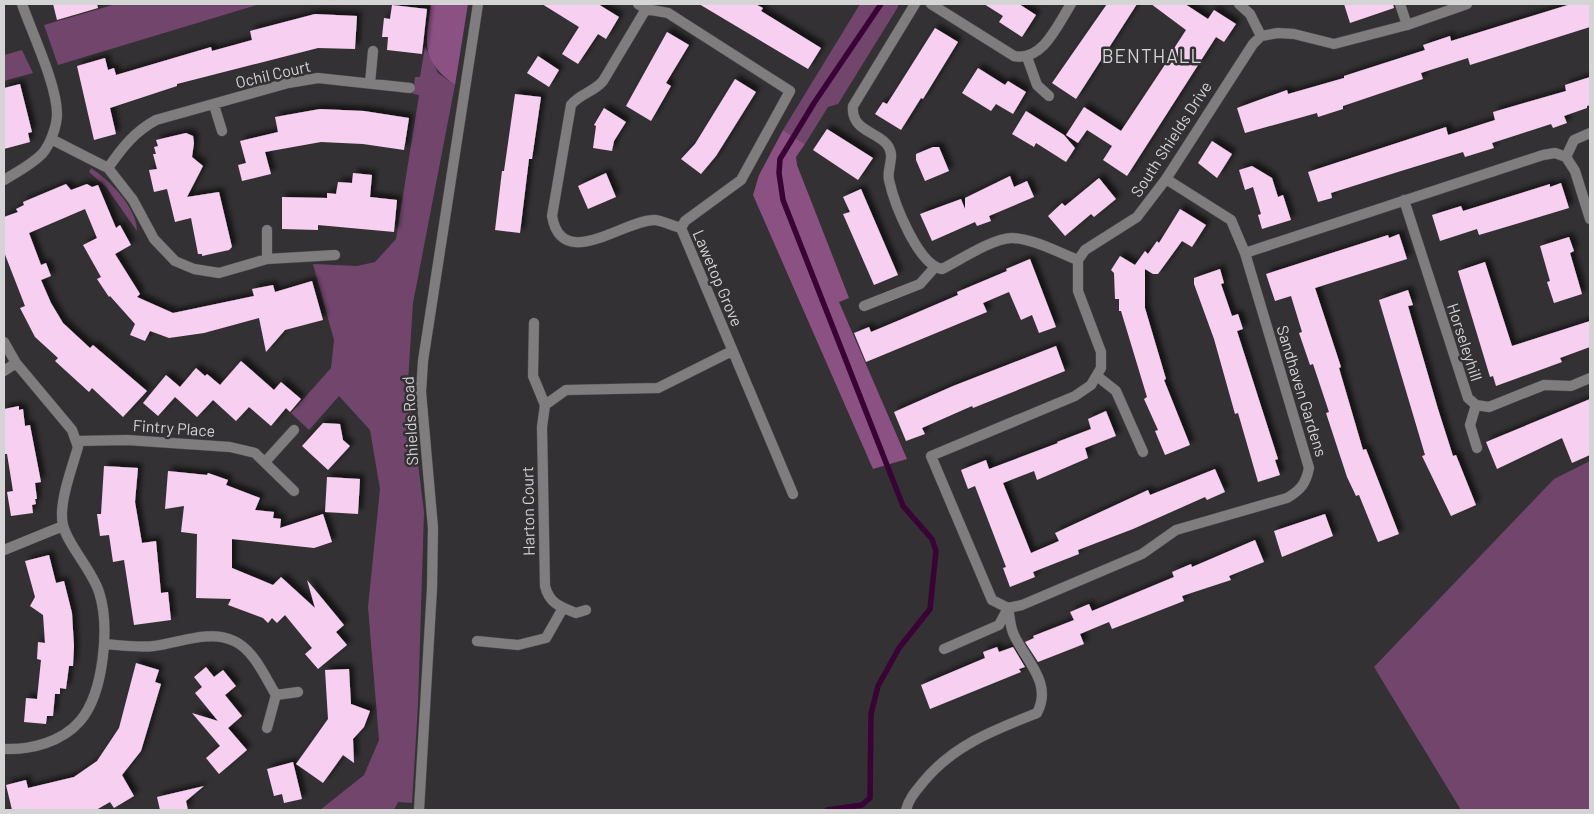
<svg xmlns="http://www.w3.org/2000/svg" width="1594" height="814" font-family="Barlow,sans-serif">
<defs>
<filter id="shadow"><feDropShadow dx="4.5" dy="-4.5" stdDeviation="2.5" flood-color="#0009"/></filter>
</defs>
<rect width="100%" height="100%" fill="#333133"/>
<path fill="#72456c" d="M116,4H260L58,65L44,25Z
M860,4H898V7L838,104L828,107L805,144L783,130Z
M425,46L438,73L455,85L413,303L408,382L424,512L418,705L412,803L398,802L394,810H320L364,775L379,740L368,607L380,489L370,430L339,396L309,430L291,413L331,368L334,340L313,264L357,266L375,262L396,239L419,95L413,94L415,77H420Z
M22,50L33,73L4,81V55Z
M91,168C109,180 137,207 137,231L106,187L89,172Z
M1590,461V810H1461L1374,667L1554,479Z"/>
<path fill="#8c5183" d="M431,4H468L455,85C419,59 426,43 431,4Z
M783,130L805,144L796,157L797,165L849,298L839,302L907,459L873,469L753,195L759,175Z"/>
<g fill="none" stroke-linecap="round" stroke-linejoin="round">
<path stroke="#3a0336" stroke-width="5.5" d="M827,810L862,805L870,798L871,714L878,686L899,648L930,609L936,551L932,539L903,506L783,200L779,173L780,159L814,103L881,4"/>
</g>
<path fill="#f7cff0" filter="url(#shadow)" d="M53,4H97L98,8L57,20Z
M542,4H598L619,17L606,39L598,34L578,64L562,54L579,27Z
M699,4H755L763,8L761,11L821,48L808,69Z
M984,4H1019L1036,15L1022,37L999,22L1003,16Z
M1107,4H1137L1076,99L1052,83Z
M1151,4H1185L1208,19L1214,10L1236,24L1224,42L1216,37L1127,176L1103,160L1112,146L1087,130L1078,143L1066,135L1084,107L1121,131L1174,51L1173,50L1186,30Z
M1344,4H1393L1394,8L1350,23Z
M1571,4H1590V27L1470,65L1468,58L1421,73L1423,79L1343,106V109L1318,117L1317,113L1245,133L1237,108L1287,90L1288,94L1344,78V76L1425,50L1423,45L1450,36L1451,41Z
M392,5L427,9L422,54L387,50L388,37H382L384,18L390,19Z
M315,14L357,16L355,49L318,48L177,84V86L110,108L116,134L94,140L77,66L105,58L108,70L114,68L116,75L211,47L212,51L252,40L250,31Z
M935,28L958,42L923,99L921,98L901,130L875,114L883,102L887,104Z
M667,32L689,45L666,83L671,86L651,121L626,106Z
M538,56L559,70L549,87L527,73Z
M978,68L1005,85L1008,81L1026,92L1013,114L996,104L991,111L962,93Z
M1590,77V105L1587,106V108L1564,116L1567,123L1553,128L1551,124L1492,143L1494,148L1465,157L1463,152L1401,171L1331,193L1332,198L1318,202L1308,172L1446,127L1448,135L1495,120L1493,112L1566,91L1565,85Z
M735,79L756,92L716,156L701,174L681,159L695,144Z
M20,84L32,132L28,133L30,142L4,149V88Z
M515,94L541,97L532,159H529L520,233L495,230L502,171H504Z
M604,108L626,122L614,141L612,151L593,148L596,126L594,125Z
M320,109L364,111L409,118L404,150L363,144L321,142L265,152L271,174L242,181L238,165L246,163L240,141L278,132L275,117Z
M1026,111L1064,135L1075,148L1066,162L1036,143L1034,147L1012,134Z
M827,129L873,158L858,180L813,150Z
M186,133L193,136L194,143L192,157L203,166L187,197L219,192L232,247L229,250L202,256V254H198L191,218L175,222L167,189L154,192L149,170L157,169L153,154H156L154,147L158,146L156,140Z
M1212,141L1232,154L1217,178L1198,163Z
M933,147H939L949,171L925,181L916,160V154Z
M1252,166L1272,178L1278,197L1283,195L1291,220L1262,229L1258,215L1261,214L1253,187L1245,190L1239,170Z
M353,173L372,175L370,197L397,200L394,232L318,225V230L282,229V197L327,198V193L336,194L338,182L352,183Z
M606,173L616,197L588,209L578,186Z
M1010,176L1014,187L1027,181L1034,197L989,216L991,221L977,226L975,222L932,241L920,214L961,199L965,209V198Z
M1099,178L1116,199L1094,217L1091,214L1065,236L1048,216L1062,203L1065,206Z
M1561,183L1569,208L1479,235L1477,229L1440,241L1432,215L1461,206L1463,211L1550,184V187Z
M66,184L71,190L87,184L92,187L98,185L116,228L120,225L131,245L115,254L140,294L137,297L173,313L254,296L252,289L273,285L275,292L312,281L323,320L285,330L266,352L259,318L204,333L169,338L150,331L145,341L130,335L135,324L110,296L109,297L97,279L101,277L83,245L97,238L85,209L29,233L41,265L46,263L51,276L41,280L51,303L63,323L90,348L93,345L147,391L123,417L92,388L89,392L55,361L58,358L35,337L20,308L25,306L4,252V217L18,212L16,209L24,205L23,202Z
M861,189L898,275L874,285L843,214L850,212L843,197Z
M1180,209L1206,225L1192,247L1182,241L1158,274H1153L1145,269V308L1166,379L1164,380L1190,445L1165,455L1155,431L1158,430L1144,399L1147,397L1121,311H1119V299H1115L1114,273L1111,270L1120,256L1135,265L1145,251L1148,254L1157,241L1159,243Z
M1399,234L1407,259L1315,288L1341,367L1339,368L1363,450L1366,449L1399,534L1378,542L1359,495L1356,496L1347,477L1326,413L1329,412L1313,364L1310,365L1299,333L1302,332L1291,296L1275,301L1266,274L1388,235L1389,238Z
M1569,237L1574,251L1570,253L1582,294L1554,303L1547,282L1550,281L1540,246Z
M1030,259L1056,327L1039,333L1032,315L1021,320L1009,292L983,303L987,312L866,362L854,333L869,327L871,332L902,319L958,295L957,292L1007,271L1006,269Z
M1485,262L1512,346L1590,321V347L1560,358L1562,362L1496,386L1493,376L1490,377L1458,271Z
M1220,269L1224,283L1221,284L1232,316L1238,314L1243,329L1237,331L1278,459L1275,460L1280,475L1258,482L1238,413L1235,414L1214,339L1194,284V278Z
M1408,290L1413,305L1408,306L1438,409L1453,456L1456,455L1476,505L1451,516L1422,456L1425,455L1379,300Z
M1056,346L1065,371L973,408L972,406L922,428L925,434L906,441L894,412L953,386Z
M241,361L274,390L281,382L301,399L290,412L286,408L271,426L249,407L236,421L213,400L197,417L175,397L158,416L143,403L166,375L180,387L196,368L205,376L207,374L220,385Z
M1590,399V455L1572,463L1562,438L1497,469L1486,442Z
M19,406V410L23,409L25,426L30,425L41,482L35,483L37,499H35L36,504L32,505L33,513L11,516L7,492L13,491L7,454H4V409Z
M1106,411L1116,436L1085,448L1088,458L1037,480L1034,471L1003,483L1031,553L1059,541L1055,533L1148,490L1150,495L1215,469L1225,492L1207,500L1205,497L1133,529L1078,550L1079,554L1033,572L1035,577L1010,587L1003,568L1006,567L975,486L968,489L961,470L986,460L989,469L1058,443L1057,442L1091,429L1088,419Z
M323,423L340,424L343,440L350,446L328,470L302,446Z
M104,466L138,468L135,502L142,543L156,541L161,593L168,592L171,620L134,625L124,560L113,562L109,535L100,536L97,514H101Z
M168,471L207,475L208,473L228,480L226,485L260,498L255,510L274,512L273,518L281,519L280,528L323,514L332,542L314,548L232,539V568L273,585L281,577L315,608L307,580L344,625L336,632L347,645L318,669L305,654L312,648L285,615L277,623L272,618L268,623L263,618L228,605L231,599L196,598L197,534L181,532L184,506L165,509Z
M327,477L360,479L358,514L325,512Z
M1325,514L1333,536L1282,557L1274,531Z
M1255,540L1264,562L1229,576L1231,580L1182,596L1184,601L1112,629L1109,622L1080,634L1084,644L1038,662L1025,642L1034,638L1033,636L1074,620L1070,612L1089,604L1092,611L1174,577L1172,572L1191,564L1192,567Z
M49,555L56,583L64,581L72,613L74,646L73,666H69L66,689L60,688V694H55L53,716H47L46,724L24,722L26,698L37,699L41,660L37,659L38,642L45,643L43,615L30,606L35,597L25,561Z
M997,647L999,652L1013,647L1025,667L1019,669L1021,672L930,709L921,685L985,658L983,652Z
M136,663L159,670L155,682L161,684L141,751L122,775L134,796L114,808L110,802L96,810H12L6,785L26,780L28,788L74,777L97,761L119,728Z
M206,667L214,677L223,670L236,686L225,695L242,716L228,728L247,750L219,774L206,758L220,746L192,713L218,721L195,693L202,687L194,677Z
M349,669L351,704L370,711L364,727L353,739L354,763L343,755L323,783L296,764L328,719L325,670Z
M293,762L302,799L284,803L282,794L274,796L267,769Z
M204,786L186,801L188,810H160L157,797Z"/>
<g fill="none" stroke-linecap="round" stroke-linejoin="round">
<g stroke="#504e50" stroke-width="11">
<path id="service" d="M1400,4L1407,25
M1027,57L1037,85L1049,96
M1566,157L1574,140L1590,133
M864,306L920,284L935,267
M1097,376L1116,391L1143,452
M1476,405L1470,425L1477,448
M477,641L518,645L546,638L563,608
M944,649L999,625L1008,608
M906,810C909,798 916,791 924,781C954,745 994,730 1037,713C1053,683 1026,661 1014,635C1010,627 1010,617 1008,608"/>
</g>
<g stroke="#504e50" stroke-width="11">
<path id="minor" d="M638,4L646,9L668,13L790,91L741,180L685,221L681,228L793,494
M915,4L853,106C850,135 888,131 891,154C892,162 887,171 889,180C894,203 918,265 942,269C960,260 993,238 1012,238C1031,238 1060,253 1078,260
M931,4L1014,56C1043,62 1058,24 1071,4
M1239,4L1250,14L1261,36
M646,9L603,81C594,92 579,94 571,105L552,216C562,273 625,219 655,220C663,221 673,226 681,228
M370,83L373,51
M214,105L222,131
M51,139L108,168L133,200L154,239L175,261L194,269L219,273L267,259L335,255
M108,168C122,148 134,132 156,120L288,83L318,78L410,88
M1166,179L1231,220L1245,253L1543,155L1555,153L1566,157L1575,171L1590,219
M4,180C17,172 31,165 42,154C50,145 57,126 57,114C57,85 32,33 22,4
M1404,200L1468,398L1476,405L1489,407L1544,385L1571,386L1590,378
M267,230V259
M1245,253L1309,468C1306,483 1301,490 1287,498L1176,530L1142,554L1022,605L1008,608L992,600L931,456L1075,396L1091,385L1101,368V352L1078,291V260L1085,250L1137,217L1166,179L1253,44L1261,36L1278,33L1294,34L1334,44L1407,25L1467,4
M534,323L533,376L545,405
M4,342L16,363L72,430L78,447C72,468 58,504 63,525C67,544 92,570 99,592C110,626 104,693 80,721C62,742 31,750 4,749
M4,371L16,363
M77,441L127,440L230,447L255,453L294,491
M265,462L294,430
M4,550L63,526
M586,610L576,613C560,607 549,603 545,586L542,427L545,405L566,390L658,388L732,351
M104,644C120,645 138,648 154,646C179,643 209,629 234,641C254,650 265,677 276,695L267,728
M276,695L298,692
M419,810L432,588L433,528L421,392L423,361L478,4"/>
</g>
<use href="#service" stroke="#7f7d7e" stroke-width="10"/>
<use href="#minor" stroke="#7f7d7e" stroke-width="10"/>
</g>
<g text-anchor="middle" stroke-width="5" stroke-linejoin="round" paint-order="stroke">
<g font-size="16" fill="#d5d4d5" stroke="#333133">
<text transform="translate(273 74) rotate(-13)" y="6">Ochil Court</text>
<text transform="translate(1171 139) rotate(-57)" y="6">South Shields Drive</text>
<text transform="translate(718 278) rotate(67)" y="6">Lawetop Grove</text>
<text transform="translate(1465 342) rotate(72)" y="6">Horseleyhill</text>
<text transform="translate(1302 391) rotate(73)" y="6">Sandhaven Gardens</text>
<text transform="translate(410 421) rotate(-93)" y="6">Shields Road</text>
<text transform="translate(174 428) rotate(4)" y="6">Fintry Place</text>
<text transform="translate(528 511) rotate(-91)" y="6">Harton Court</text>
</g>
<g font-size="19" letter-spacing="1" fill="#d5d4d5" stroke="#333133">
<text x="1152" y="63">BENTHALL</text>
</g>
</g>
<rect width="1594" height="814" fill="none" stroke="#d5d4d5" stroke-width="10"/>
</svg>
